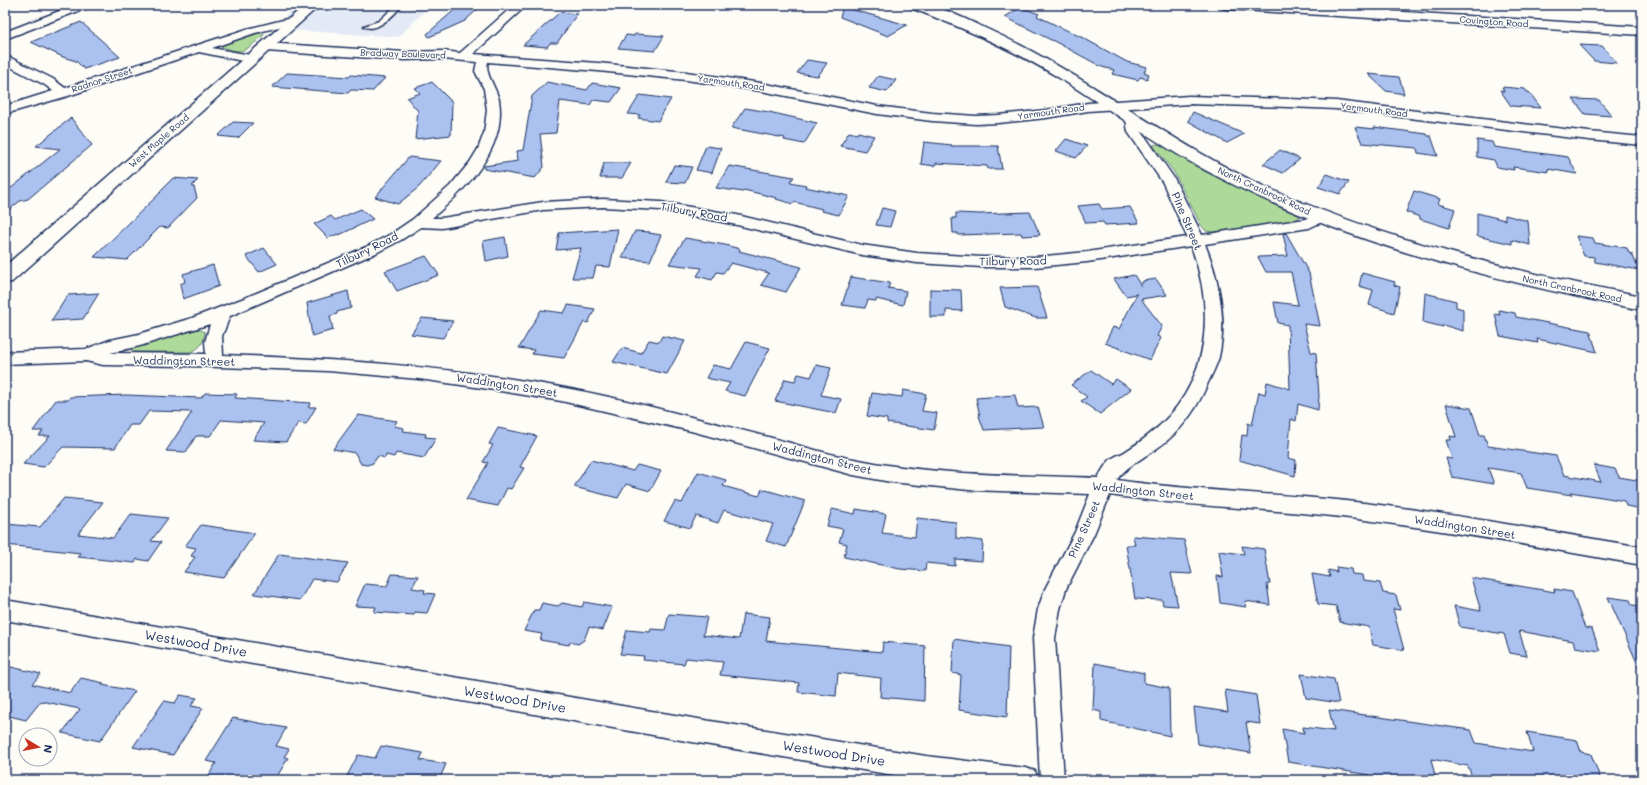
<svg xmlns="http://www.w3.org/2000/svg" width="1647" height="785" font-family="Mali,sans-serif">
<rect width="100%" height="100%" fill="#fdfcf7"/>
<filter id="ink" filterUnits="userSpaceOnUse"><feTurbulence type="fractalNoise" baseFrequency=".025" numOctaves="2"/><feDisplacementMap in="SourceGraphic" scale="8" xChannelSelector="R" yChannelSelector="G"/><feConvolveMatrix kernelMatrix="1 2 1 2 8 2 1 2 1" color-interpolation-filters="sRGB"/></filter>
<g filter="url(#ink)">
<path fill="#e4eaf5" d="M298,5H430L399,37L271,29Z"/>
<path fill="#aeda99" stroke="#64847c" d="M259,33L264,35C243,52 245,55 219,46Z
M1159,144L1206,172L1298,213L1300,217L1293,221L1213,232L1206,231L1201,225L1174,172L1153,145Z
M199,329L205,332C204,342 201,348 191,352H133L130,349L132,347Z"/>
<path fill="#abc1ef" stroke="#1b2f5e" d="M460,5H482L465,21L429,37L427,34Z
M843,7L907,25L888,36L840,17Z
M1021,7L1039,14L1037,16L1085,39L1127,62L1147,67L1144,72L1149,74L1147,79L1140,77L1138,80L1112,74L1114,70L1102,67L1052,40H1051L1005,17Z
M560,12L577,14L557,43H550L547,47L523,45Z
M81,22L120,57L84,69L76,61L63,57L31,42Z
M635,34L664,36L655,51L618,48L626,35L634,36Z
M1579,45L1602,46L1617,63L1594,61Z
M807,60L827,63L818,76L797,73Z
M287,73L349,77L351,75L385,78L373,91L351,90L348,93L272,87Z
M1368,74L1399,77L1404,94L1386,91Z
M878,76L896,80L887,92L869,88Z
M432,82L452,102L451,135L415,139L418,111L407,98L420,93L415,88Z
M547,82L587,90L592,83L621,88L611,102L593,100L590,105L560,101L556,133L540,134L544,167L535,178L484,169V166L518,161L517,151L523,150L532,96Z
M1502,87L1525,89L1527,92H1529L1541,108L1511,106L1500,90L1504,91Z
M640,95L671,99L658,121L638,118L640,115L628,114Z
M1573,99L1599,100L1612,116L1585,114Z
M745,108L769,112L817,123L804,144L784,140L785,138L731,128Z
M1193,112L1244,134L1227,143L1188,121Z
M71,118L92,145L28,199L20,201L5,213V193L60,149L36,146Z
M233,122L253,123L238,138L218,136Z
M1355,127L1375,129L1374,127L1427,134L1428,136H1431L1438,156L1418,153L1417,148L1362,143Z
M849,132L857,134L858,132L874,136L865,151L840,146Z
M1066,139L1087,146L1076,158L1056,151Z
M1477,140L1492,142L1494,147L1568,157L1577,174L1548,169L1549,172L1513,167L1514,170L1497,167L1494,160L1477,157Z
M924,142L952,145L951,146H998L1002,169H988L987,166L936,163L935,166L921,164Z
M706,146L721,148L712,173L696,170Z
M1280,150L1300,159L1283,173L1263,164Z
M409,157L441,161L419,187L398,204L375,197Z
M604,163H631L622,178H600Z
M674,165L692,167L685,183L666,182Z
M729,166L794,177L790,182L806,185L805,187L849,196L839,215L821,211L822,209L794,202L793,204L776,199L777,198L744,190L743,192L716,188Z
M1327,174L1349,182L1340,194L1318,187Z
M173,178L198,180L192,186L194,187L197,198L168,228L160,227L127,260L94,257L161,192H159Z
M1414,191L1440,199L1438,204L1455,209L1449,228L1420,219V217L1406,212Z
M1099,204L1102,209L1130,207L1139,223L1105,225L1103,222L1086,223L1078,206Z
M882,208L895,211L890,227L876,225Z
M361,209L373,219L339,235L338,234L328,238L314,224L331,216L335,220Z
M1030,212L1040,235L1022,236L1021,233L958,235V233H953L952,218H956V213L980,214Z
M1477,213L1505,220V215L1528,221L1530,245L1512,240V244L1477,236Z
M618,229L610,267L596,266L593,278H572L581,248L556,250L559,233Z
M635,231L650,232L649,233L661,235L650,261L622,258Z
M1286,233L1309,273L1320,326L1304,324L1311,352L1316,353L1319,396L1318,410L1298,404L1296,421L1291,419L1288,458L1296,460L1295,476L1239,460L1242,435L1247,436L1248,423L1252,425L1259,392L1265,394L1267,382L1290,389L1288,325L1278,323L1274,302L1298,305L1291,272H1266L1258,257L1288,256L1283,234Z
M1576,236L1593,238L1595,243L1627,248L1629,253L1632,254L1639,270L1595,262L1594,257L1584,256Z
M505,237L508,256L486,261L483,241Z
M685,238L725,245L740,249L739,251L801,267L786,292L761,285L769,273L731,263L723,273L717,272L712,280L697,276L702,268L669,264Z
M264,248L277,264L259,272L246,256Z
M426,256L439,275L397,291L385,271Z
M213,265L219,286L183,299L180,284L185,282L183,274Z
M1362,273L1395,282L1394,285L1400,287L1394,313L1369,305L1373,290L1359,286Z
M1134,275L1141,286L1143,281L1156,279L1167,295L1141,299L1162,326L1157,336L1161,338L1150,360L1105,343L1113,327L1119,329L1137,294L1126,296L1114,279Z
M851,277L890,283L888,288L906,291L903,305L876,299V301L868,300L865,308L842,305Z
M1037,287L1047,318H1036L1005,307L1000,288Z
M930,289L961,290L962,311L946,310V317H930Z
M348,291L351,308L337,312V314L330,316L333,330L312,336L307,303Z
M99,293L83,319L51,321L68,295Z
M1425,293L1456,301V307L1463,309V331L1443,325V327L1423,322Z
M568,305L595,309L588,323L584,322L564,358L532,354L534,350L519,348L541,310L564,313Z
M1499,310L1515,313L1516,317L1590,331L1597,352L1537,339L1538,343L1500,336L1495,314L1500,315Z
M422,318L453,321L443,338L411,334Z
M662,336L685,341L667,374L613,362L622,348L641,353L649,340L659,342Z
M746,342L770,348L745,396L725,391L730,383L706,378L713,365L731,369Z
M816,365L831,368L821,395L841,399L836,413L775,401L785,379L795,381L798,374L811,377Z
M1091,370L1111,384L1116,379L1131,389L1100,414L1081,401L1087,397L1071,385Z
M903,390L926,394L922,411L937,413L934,430L887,423V419L867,416L872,393L902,397Z
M205,393L237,394L235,398L311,403L308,407H316L306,424L298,423L286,442L253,440L264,423L221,420L210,436H196L186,452L166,451L192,412L149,411L139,425H130L115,448L63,447L44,467L23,464L50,436H39L43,431H33L56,400H68L70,397L126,395L201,398Z
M1015,395L1018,408L1038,407L1044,427L984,430L979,416H980L976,398Z
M1446,404L1471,408L1480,435H1484L1488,446L1556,456L1564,475L1601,482L1594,465L1615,469L1619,477L1642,481V509L1626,506L1624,501L1608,498L1570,492L1572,495L1527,488L1521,473L1488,468L1494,484L1452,477L1446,458L1452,459L1446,440H1451L1450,436L1456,437Z
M358,415L397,421L394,426L404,428L403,431L426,434L425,437L436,438L424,458L396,453L394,457L386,455L385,458L378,456L373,463L367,465L361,464L355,453L333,449Z
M498,428L537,436L520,467L524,468L511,489L507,488L498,506L466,500L488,463L483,462L493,445L489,444Z
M591,460L633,471L637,465L661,471L650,491L626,484L618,498L574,487Z
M698,472L726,480L723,486L759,496L762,489L805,501L786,547L766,541L773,524L724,510L718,523L696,516L690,528L664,521L675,501L682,503Z
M64,498L103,502L78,534L113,538L131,514L168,518L151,541L161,542L148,561L137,559L135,563L78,557L81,553L5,545V524L40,527Z
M832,509L855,514L856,509L886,514L882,533L915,537L917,518L956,522V538L983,541L982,561L955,559V566L926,563L925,571L900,569L844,557L847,544L839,542L843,529L827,526Z
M201,525L255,533L224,578L184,572L195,557L191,556L196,548L185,546Z
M1133,536L1184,540L1192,574L1171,573L1178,606L1163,605L1162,600L1135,599L1126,545H1135Z
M1242,546L1264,549L1270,584H1267L1270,605L1245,601L1246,607L1220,603L1217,576L1223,577L1219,551L1244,554Z
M279,554L348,563L337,582L312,579L300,600L254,594Z
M1336,567L1351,569L1352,574L1362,575L1363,581L1380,583L1383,593L1396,595L1400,610L1393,609L1404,650L1373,645L1369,627L1340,622L1336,606L1318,604L1312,574L1330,577L1328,570L1337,572Z
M392,574L418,576L412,588L425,590L424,593L435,594L427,613L415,612L414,615L374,612L376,607L355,606L365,584L387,586Z
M1471,578L1555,592L1554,589L1572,592L1585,628L1592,629L1600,651L1575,647L1573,641L1519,631L1527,656L1510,653L1504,634L1460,627L1454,606L1481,611Z
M1608,597L1630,600L1632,605L1642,606V674Z
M584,602L612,607L603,630L589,627L584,640L578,644L570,642L569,645L540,640L542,634L524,631L534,610H539L542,603L558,606L562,603L582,607Z
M669,614L707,617L703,635L739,639L743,614L770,617L766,641L882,652L883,642L925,646L924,701L880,697L881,678L838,673L836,696L798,692L799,683L720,675L723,662L686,658L684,664L643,660L644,656L620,654L627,630L650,632L651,629L665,630Z
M954,639L1009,647L1007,717L959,710L961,675L952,673Z
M1095,663L1144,673V683L1169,688L1170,736L1101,721V712L1093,710Z
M11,667L41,674L32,684L70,693L81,678L104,683L102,685L135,691L100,741L62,733L80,709L41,701L26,720L5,715V674Z
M1301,674L1334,679L1339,703L1306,698Z
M1225,690L1256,695L1260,724L1246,722L1251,753L1198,744L1194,707L1228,712Z
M180,695L197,698L191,706L203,708L173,755L133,747L164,701L175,703Z
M1329,710L1471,730L1476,743L1533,752L1527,732L1577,740L1581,752L1591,754L1601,780H1473L1468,766L1431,759L1436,780H1384L1370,778L1369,775L1288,762L1282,729L1304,733L1303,727L1334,731Z
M233,718L286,728L276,746L289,749L284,757L288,758L275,780H206L216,763L206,761Z
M381,746L423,753L420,760L446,764L439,780H370L347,776L358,755L375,758Z"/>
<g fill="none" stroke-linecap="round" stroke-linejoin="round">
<g stroke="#1b2f5e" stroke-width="3">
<path id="lane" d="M396,5H402C395,14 376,34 364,26L379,21Z"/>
</g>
<g stroke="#1b2f5e" stroke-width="3">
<path id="street" d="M75,5H91L89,7L5,39V32Z
M514,5H527L473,54L598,63L686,72L761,83L877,106L932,113L976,116L998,115L1046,110L1088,103L1189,96L1289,99L1336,101L1589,132L1642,137V145L1589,140L1336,109L1289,107L1189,104L1088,111L1046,118L998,123L976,124L932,121L877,114L761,91L686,80L598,71L488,62C484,73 496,87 499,100C507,149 466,189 432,218H442L543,202L603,199L661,202L737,215L862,245L917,253L982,257H1035L1087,252L1187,237L1163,183L1128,132L1126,120L1128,117H1138L1142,132L1174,178L1202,235L1305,219L1321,212L1326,214L1328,217L1326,220L1309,228L1205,244C1219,279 1227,320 1219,357C1216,367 1211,376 1207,385C1198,406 1186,424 1169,439C1154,453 1127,464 1117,480C1199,492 1282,493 1364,503C1457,514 1550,532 1642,547V565C1550,549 1458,532 1365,520C1280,508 1194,508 1110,495L1094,534L1066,589L1060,609L1055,638L1064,780H1040L1033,638L1038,609L1045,589L1075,532L1090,494L969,490L891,482L853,475L691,431L561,401L482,388L419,379L328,371L191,366L103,365L86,361L5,364V352L86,349L110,340L139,334L192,318L247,297L366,247L391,234L413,219L450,186L470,162L478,149L484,133L487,110L484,89L475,71L477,62L442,59L404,60L265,51L261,50L259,47L261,44L265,43L404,52L442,51L460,53ZM603,207L661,210L737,225L862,255L917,263L982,267H1035L1087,262L1191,246C1216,314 1210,386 1150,434C1142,441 1132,447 1123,453C1118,455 1113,457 1110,460C1105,465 1101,472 1098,478C1017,475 934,476 854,459C826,454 799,445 772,438C702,420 631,400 560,387C448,366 337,359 223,355L222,336L230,316L376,253L401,240L421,227L442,228L543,210ZM210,324L205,342L206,354L110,353L140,346Z
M1376,5H1388L1394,15L1392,17H1384Z
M295,17L299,18L301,20L299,22L255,33L212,48L256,56L258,59L256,62L252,63L199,52L68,96L5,114V106L53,91L45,85L5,64V55L53,79L65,88L247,29Z
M5,600L692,718L926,756L1026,768L1035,771L1038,780H924L692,742L5,620Z"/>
</g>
<g stroke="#1b2f5e" stroke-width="3">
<path id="secondary" d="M305,5H320L12,282L5,283V266Z
M909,5C916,5 923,4 929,5C948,10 967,20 985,28C1085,73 1170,144 1270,189C1389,241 1515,272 1642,296V310C1492,280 1341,243 1205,170C1153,142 1106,106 1056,76C1010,48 961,27 911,8Z
M1220,5H1292L1642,27V35L1227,9L1222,8Z"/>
</g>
<use href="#lane" fill="#fdfcf7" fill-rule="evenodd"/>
<use href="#street" fill="#fdfcf7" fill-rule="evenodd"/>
<use href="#secondary" fill="#fdfcf7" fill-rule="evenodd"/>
</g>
</g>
<g text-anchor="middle" stroke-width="3" stroke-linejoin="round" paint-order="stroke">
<g font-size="9" fill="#1b2f5e" stroke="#fdfcf7">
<text transform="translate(1494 22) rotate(4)" y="3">Covington Road</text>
<text transform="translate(403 54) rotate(2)" y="3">Bradway Boulevard</text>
<text transform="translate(102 80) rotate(-18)" y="3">Radnor Street</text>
<text transform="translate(731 83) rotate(8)" y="3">Yarmouth Road</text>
<text transform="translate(1374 110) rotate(7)" y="3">Yarmouth Road</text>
<text transform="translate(1051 112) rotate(-8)" y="3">Yarmouth Road</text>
<text transform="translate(159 141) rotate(-41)" y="3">West Maple Road</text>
<text transform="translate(1264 191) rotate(25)" y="3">North Cranbrook Road</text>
<text transform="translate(1572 289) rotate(12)" y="3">North Cranbrook Road</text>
</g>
<g font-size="11" fill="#1b2f5e" stroke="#fdfcf7">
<text transform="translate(694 212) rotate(10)" y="4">Tilbury Road</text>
<text transform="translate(1187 221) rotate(67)" y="4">Pine Street</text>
<text transform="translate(367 250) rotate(-26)" y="4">Tilbury Road</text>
<text transform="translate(1013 261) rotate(-1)" y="4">Tilbury Road</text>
<text transform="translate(184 361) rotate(1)" y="4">Waddington Street</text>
<text transform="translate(507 385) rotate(9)" y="4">Waddington Street</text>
<text transform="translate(822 458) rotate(14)" y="4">Waddington Street</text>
<text transform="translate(1143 491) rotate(6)" y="4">Waddington Street</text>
<text transform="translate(1465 527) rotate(9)" y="4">Waddington Street</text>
<text transform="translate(1084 529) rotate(-66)" y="4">Pine Street</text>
</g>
<g font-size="13" fill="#1b2f5e" stroke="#fdfcf7">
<text transform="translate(196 643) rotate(10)" y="5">Westwood Drive</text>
<text transform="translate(515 699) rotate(10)" y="5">Westwood Drive</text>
<text transform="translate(834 753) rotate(9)" y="5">Westwood Drive</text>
</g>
</g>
<rect width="1647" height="785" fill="none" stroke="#fdfcf7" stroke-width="20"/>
<rect x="10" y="10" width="1627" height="765" fill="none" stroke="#1b2f5e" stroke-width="1.5" filter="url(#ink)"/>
<g transform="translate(38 747) rotate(100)"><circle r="19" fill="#fdfcf7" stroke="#a3aaba"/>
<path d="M0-3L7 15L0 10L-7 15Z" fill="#c8321e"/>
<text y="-6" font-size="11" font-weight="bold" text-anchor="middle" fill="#1b2f5e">N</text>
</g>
</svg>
